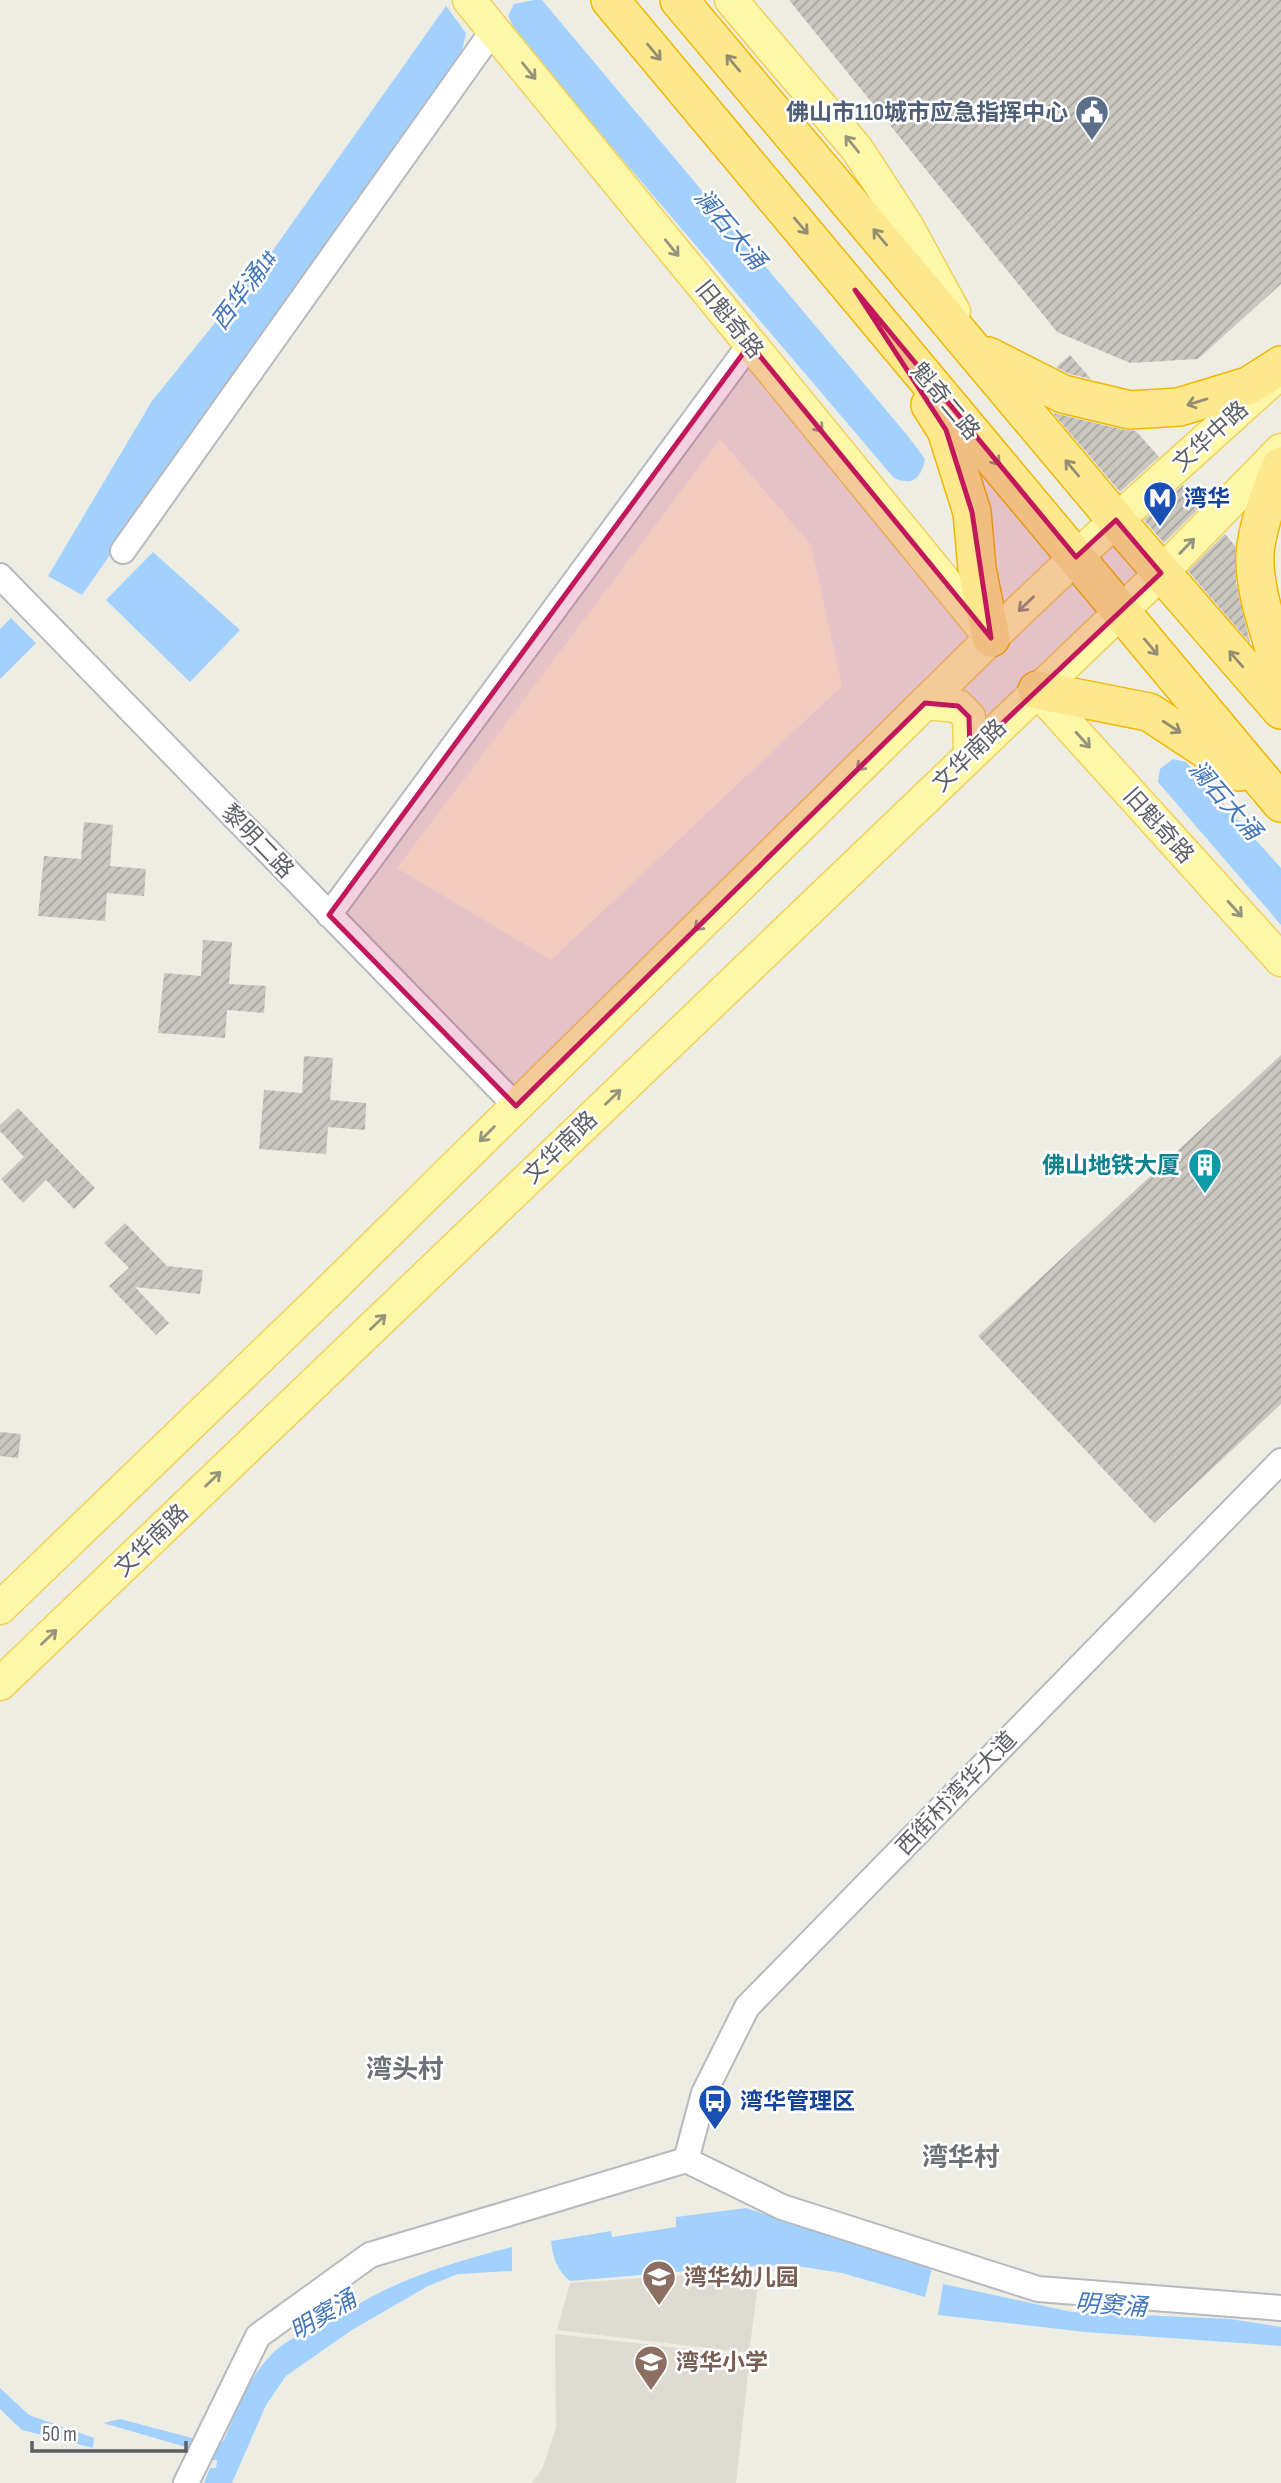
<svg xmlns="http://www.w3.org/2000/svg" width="1281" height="2483" font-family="'Sofia Sans Condensed','Noto Sans SC',sans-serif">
<defs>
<pattern id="building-hatch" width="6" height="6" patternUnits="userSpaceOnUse" patternTransform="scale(1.75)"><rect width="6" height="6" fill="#cac7c1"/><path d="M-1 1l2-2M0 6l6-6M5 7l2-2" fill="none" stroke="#a7a5a0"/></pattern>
</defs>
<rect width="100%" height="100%" fill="#eeede4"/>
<path fill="#fef8d9" d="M720,439L811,545L842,686L551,960L397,868Z"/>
<path fill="#dedcd2" d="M760,2270L749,2353L557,2330L570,2283Z
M555,2334L750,2356L736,2483H532L542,2469L556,2428Z"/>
<path fill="#a3d1ff" d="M534,0H542L907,435L925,459C921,479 913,486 894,478L519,38L508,16L514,4Z
M446,6L466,33L462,51L82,595L48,576L152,401L271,253Z
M153,552L240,630L190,682L106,600Z
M11,618L36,643L0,679V629Z
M1173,759L1186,762L1281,868V925L1158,782L1160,769Z
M746,2208L932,2268L925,2297L842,2273L790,2265L735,2267L570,2281C557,2270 553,2258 551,2241L611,2231L612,2237L676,2227V2217Z
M512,2247V2271L458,2274L428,2286L352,2330L286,2376L266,2405L232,2483H204L210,2468H216L217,2460H213L211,2455L217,2441L221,2443L224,2440C236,2412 248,2379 270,2356C288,2337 316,2327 339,2316C347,2312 354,2307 362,2302C408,2276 460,2260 512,2247Z
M943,2284L1072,2312L1230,2319L1281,2327V2346L1085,2332L938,2315Z
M0,2388L29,2415L94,2438L93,2448L22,2430L0,2409Z
M120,2419L196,2439L193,2449L103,2423Z"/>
<path fill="url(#building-hatch)" d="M789,0H1281V284L1198,359L1130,363L1057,332Z
M1070,355L1091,379L1070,374L1056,367Z
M1053,413L1125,430L1136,431L1159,457L1120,492Z
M1183,485L1201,506L1164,543L1144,520Z
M1225,534L1235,546L1236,583L1250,643L1188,571Z
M84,822L113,825L110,866L146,869L144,896L107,893L105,921L38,916L44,856L81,859Z
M203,940L232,942L229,984L266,986L264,1013L227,1010L225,1038L158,1033L164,973L201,976Z
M1281,1055V1404L1154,1523L978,1336Z
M304,1056L333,1058L330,1100L366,1103L365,1130L328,1127L326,1154L259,1149L264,1090L302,1093Z
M18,1108L95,1188L74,1209L46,1180L23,1203L1,1179L24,1157L0,1131V1125Z
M125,1223L167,1266L203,1270L200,1294L135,1287L169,1323L156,1335L109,1286L129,1268L104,1243Z
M0,1432L21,1434L18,1458L0,1456Z"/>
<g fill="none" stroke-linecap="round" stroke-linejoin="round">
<g stroke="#b6b9be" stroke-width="28">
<path id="minor" d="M123,551L494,29
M0,576L516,1106
M329,915L750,344
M686,2160L704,2093L747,2007L1281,1461
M186,2483L258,2336L370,2255L686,2160L782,2207L1038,2289L1281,2308"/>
</g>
<g stroke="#f1d15a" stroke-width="35">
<path id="major" d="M469,0L991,638
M731,0L857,149L907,226L954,312
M1037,690L1281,960
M925,703L958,706L969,717L970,754
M0,1608L329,1291L991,638L1076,557L1273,379
M0,1684L1161,573L1281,450"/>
</g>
<g stroke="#f2b701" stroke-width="40">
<path id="highway" d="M610,0L1281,803
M679,0L1116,520L1281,710
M988,356L1063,394L1130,410L1179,407L1248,386L1281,365
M930,405L946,430L972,512L977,569L991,638
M1281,466C1270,494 1258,523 1255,553C1253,586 1268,627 1277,659L1281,665
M1037,690L1149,712L1240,772"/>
</g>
<use href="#minor" stroke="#fff" stroke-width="24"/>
<use href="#major" stroke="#fff7a8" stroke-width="32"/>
<use href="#highway" stroke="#fde88d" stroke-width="37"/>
</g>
<defs><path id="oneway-shaft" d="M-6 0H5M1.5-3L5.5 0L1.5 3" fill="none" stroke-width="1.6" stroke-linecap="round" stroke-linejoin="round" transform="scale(1.75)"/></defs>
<g stroke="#948f72">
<use href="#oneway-shaft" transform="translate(654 52) rotate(50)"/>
<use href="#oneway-shaft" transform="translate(733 63) rotate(-130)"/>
<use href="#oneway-shaft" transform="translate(801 226) rotate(50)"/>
<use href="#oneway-shaft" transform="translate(880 237) rotate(-130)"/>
<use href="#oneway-shaft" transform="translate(1197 402) rotate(163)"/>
<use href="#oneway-shaft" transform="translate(993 457) rotate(50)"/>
<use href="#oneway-shaft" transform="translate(1072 468) rotate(-130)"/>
<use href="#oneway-shaft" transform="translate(1151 647) rotate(50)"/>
<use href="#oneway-shaft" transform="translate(1236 659) rotate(-131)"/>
<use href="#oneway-shaft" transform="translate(1172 727) rotate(33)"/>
</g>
<g stroke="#95947c">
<use href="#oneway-shaft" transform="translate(529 71) rotate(51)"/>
<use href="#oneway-shaft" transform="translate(852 144) rotate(-129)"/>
<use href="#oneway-shaft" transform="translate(672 248) rotate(51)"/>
<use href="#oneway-shaft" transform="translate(816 424) rotate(51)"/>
<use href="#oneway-shaft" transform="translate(1187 546) rotate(-46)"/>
<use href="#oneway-shaft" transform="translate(1026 604) rotate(136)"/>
<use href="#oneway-shaft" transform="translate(1083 740) rotate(48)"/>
<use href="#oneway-shaft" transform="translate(864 763) rotate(135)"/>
<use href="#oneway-shaft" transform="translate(1235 909) rotate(48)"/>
<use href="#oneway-shaft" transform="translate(702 923) rotate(135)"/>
<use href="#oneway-shaft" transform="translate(613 1097) rotate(-44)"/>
<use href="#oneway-shaft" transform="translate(487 1134) rotate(135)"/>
<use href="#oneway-shaft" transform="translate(378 1322) rotate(-44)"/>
<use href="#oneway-shaft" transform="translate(213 1479) rotate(-44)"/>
<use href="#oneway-shaft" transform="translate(49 1637) rotate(-44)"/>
</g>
<path fill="#c2185b" fill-opacity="0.2" stroke="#c2185b" stroke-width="5" stroke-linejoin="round" d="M855,290L1076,557L1116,520L1161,573L970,754L969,717L958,706L925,703L516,1106L329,915L750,344L991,638L972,512L946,430Z"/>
<defs>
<g id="civic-pin" transform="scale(1.75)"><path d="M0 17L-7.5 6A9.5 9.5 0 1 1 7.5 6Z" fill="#5c6f8a" stroke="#fff"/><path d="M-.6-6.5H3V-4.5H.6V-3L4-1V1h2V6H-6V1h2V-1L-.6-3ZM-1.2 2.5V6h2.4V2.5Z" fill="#fff"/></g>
<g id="metro-pin" transform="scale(1.75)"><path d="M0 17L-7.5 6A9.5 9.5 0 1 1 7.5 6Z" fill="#1a4fb4" stroke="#fff"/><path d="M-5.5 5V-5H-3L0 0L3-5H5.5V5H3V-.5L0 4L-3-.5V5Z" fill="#fff"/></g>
<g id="building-pin" transform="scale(1.75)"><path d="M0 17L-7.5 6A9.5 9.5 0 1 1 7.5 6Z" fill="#0f9aa8" stroke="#fff"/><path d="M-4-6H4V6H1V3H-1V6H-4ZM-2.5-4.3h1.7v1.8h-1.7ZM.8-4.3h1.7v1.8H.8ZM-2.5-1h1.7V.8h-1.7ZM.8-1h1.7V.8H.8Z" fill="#fff"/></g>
<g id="bus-pin" transform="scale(1.75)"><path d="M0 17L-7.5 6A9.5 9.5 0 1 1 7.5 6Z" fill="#1a4fb4" stroke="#fff"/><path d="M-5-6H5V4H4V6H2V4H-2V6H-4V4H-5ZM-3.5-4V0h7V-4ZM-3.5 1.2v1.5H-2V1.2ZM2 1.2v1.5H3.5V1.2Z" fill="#fff"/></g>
<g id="school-pin" transform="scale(1.75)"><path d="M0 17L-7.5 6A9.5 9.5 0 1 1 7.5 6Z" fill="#8d6e63" stroke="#fff"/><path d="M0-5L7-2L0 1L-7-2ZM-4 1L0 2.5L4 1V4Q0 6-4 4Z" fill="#fff"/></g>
</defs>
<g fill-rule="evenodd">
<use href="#civic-pin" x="1092" y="112"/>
<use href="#metro-pin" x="1160" y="498"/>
<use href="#building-pin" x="1205" y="1165"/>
<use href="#bus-pin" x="715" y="2101"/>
<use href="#school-pin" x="659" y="2277"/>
<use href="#school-pin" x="651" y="2362"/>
</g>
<g text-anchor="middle" stroke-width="5" stroke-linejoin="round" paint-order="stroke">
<g font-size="23" font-weight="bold" fill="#4e5e75" stroke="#fff" text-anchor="end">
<text x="1068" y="120">佛山市110城市应急指挥中心</text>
</g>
<g font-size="23" fill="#5c5f64" stroke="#fff">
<text transform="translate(730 319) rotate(51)" y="8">旧魁奇路</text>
<text transform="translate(946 401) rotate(50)" y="8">魁奇二路</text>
<text transform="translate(1210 436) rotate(-42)" y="8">文华中路</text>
<text transform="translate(969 755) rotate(-44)" y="8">文华南路</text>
<text transform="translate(1159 825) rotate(48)" y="8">旧魁奇路</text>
<text transform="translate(258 841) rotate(46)" y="8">黎明二路</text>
<text transform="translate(560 1147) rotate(-44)" y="8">文华南路</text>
<text transform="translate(151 1540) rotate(-44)" y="8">文华南路</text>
<text transform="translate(956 1793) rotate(-46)" y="8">西街村湾华大道</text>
</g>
<g font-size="23" font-weight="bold" fill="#164399" stroke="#fff" text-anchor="start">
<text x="1184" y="506">湾华</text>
<text x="740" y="2109">湾华管理区</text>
</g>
<g font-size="23" font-weight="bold" fill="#0d838f" stroke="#fff" text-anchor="end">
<text x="1180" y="1173">佛山地铁大厦</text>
</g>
<g font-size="23" font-weight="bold" fill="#785e54" stroke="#fff" text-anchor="start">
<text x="684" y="2285">湾华幼儿园</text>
<text x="676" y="2370">湾华小学</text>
</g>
<g font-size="24" font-style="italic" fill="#4275ba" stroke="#fff">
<text transform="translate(730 229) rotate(50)" y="8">澜石大涌</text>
<text transform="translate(244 290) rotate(-53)" y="8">西华涌1#</text>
<text transform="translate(1225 800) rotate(49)" y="8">澜石大涌</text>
<text transform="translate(1111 2305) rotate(4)" y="8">明窦涌</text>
<text transform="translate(323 2315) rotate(-31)" y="8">明窦涌</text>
</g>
<g font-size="26" font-weight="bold" fill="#6d7176" stroke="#fff">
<text x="405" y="2078">湾头村</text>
<text x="961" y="2166">湾华村</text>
</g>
</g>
<path d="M32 2441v10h154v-10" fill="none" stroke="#5c5f64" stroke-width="3.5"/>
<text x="42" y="2441" font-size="21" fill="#5c5f64" stroke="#ffffff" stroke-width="5" paint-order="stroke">50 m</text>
</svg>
